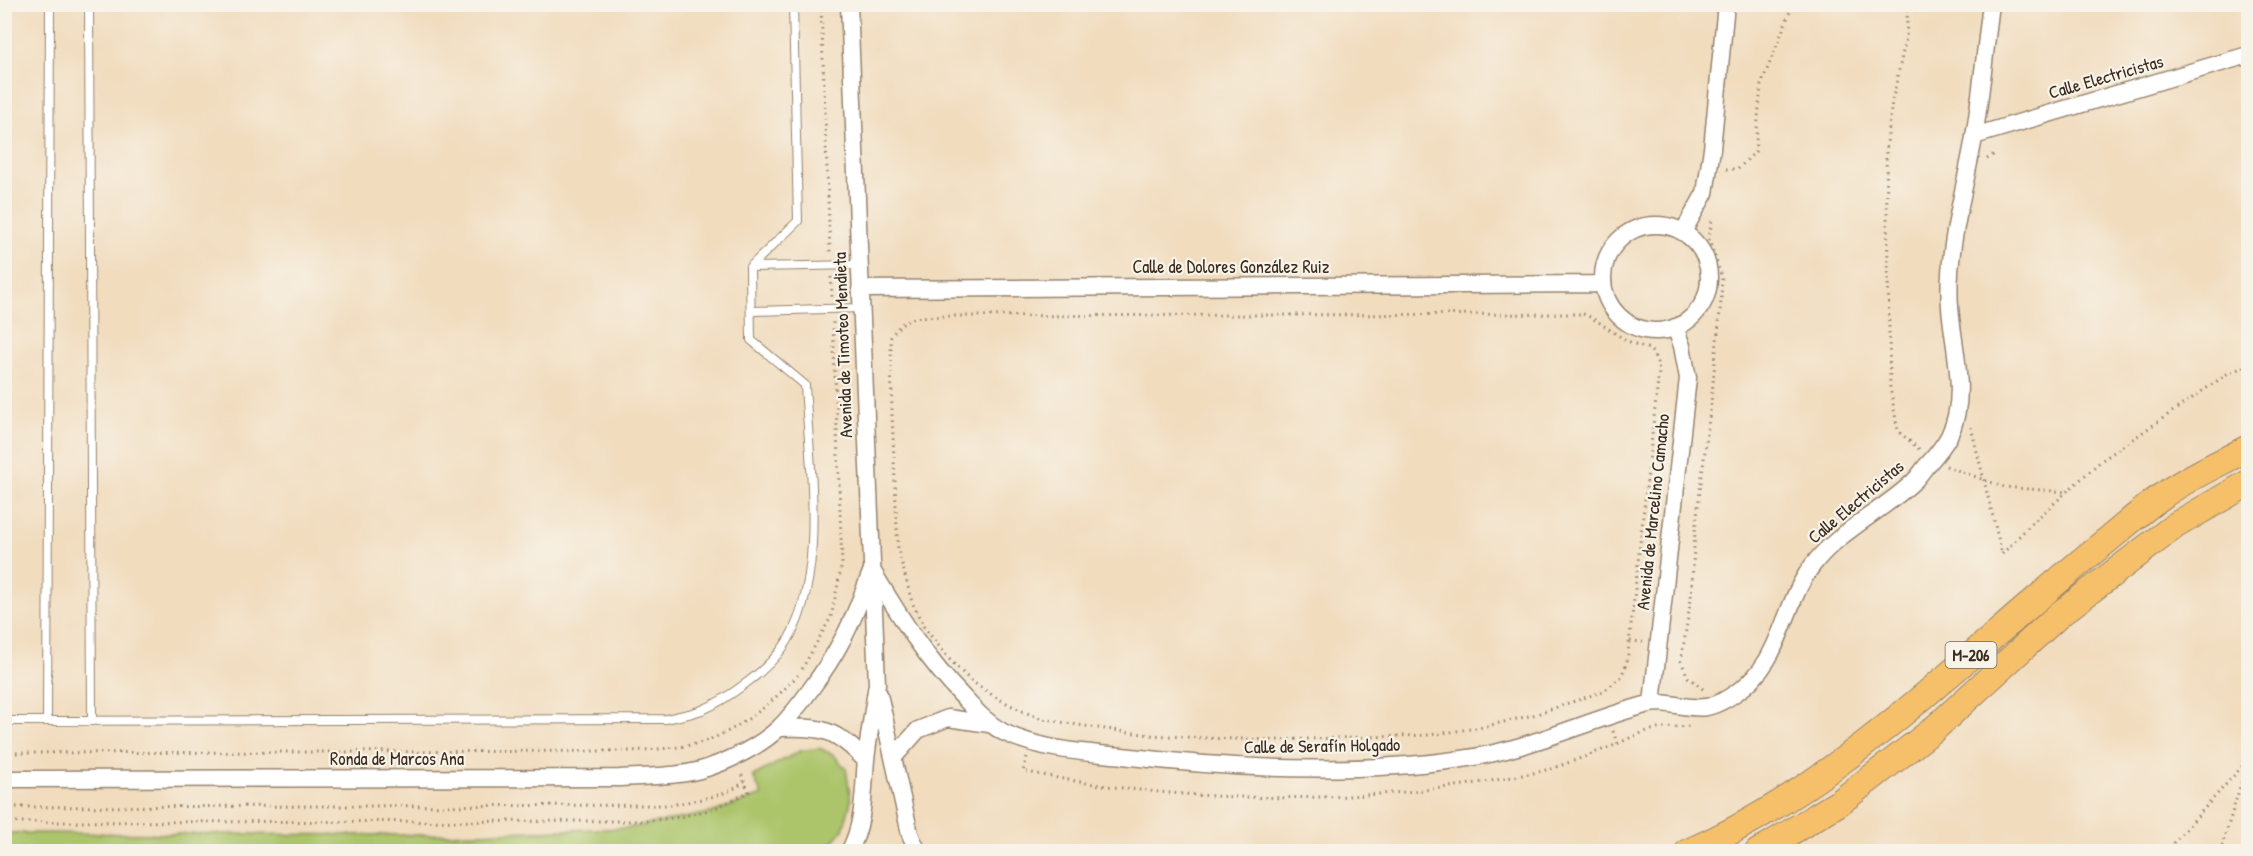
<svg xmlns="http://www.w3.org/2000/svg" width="2253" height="856" font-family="'Patrick Hand',sans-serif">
<rect width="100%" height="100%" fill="#f7f3e8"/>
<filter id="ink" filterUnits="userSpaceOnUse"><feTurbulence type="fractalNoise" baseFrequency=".0167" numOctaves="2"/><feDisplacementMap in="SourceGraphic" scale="12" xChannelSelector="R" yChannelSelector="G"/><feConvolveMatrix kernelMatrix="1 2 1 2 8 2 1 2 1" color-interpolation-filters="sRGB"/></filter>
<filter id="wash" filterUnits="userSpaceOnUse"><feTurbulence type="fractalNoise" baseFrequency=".008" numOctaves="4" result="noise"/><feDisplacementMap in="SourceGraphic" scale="24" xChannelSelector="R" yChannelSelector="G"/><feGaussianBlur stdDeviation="1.35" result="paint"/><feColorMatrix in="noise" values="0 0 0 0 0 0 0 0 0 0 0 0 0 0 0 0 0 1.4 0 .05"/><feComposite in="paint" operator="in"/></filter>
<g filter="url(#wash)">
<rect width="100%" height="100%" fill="#f1dcbe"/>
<path fill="#acc56b" stroke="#747844" stroke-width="1.5" d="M819,748L834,755L846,769L851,801L843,830L825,851H5V833L417,835L628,828L711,813L762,795L753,776L800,751Z"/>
</g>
<g filter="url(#ink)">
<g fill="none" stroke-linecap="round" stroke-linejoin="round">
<g stroke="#96836e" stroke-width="10">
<path id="lane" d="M89,4L92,721
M750,267L859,265
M751,311L861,308
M4,721L667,719C678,716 691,714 702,710C717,704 733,693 745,684C759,674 771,663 782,649C829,586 809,460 805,385L751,340L750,267L798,221L793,4
M47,721L50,4"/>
</g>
<g stroke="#96836e" stroke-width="19">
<path id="street" d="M849,4L877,684C873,709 869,734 866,760C863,792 865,822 849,852
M1974,136L2248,55
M1603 278a53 53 0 1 1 106 0a53 53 0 1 1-106 0Z
M1683,232L1705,193L1712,149L1726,4
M860,289L1603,284
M872,570C900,617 926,659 964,698C976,711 987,723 1003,732C1040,750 1082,752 1122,756C1232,769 1352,775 1462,759C1527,750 1583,722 1645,705C1665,699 1686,710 1706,707C1715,706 1729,698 1737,692C1782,663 1782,606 1812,566C1837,532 1881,512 1912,483C1919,477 1923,469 1929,463C1937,454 1943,447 1949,436C1969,396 1953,349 1950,307C1946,252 1963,197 1973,143C1981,97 1985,51 1991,4
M879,694L910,834L918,852
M1652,703L1688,378L1682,346L1675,327
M779,728C822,726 836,729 866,761
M894,757L918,730L948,718L989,724
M4,779L620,778C648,776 680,777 707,768C731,760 760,746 779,728C798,709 828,667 841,642C854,620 862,594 872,570"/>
</g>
<g stroke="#96836e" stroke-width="28">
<path id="primary" d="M1688,852C1844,785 1973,647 2105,542C2125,526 2144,508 2165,494C2190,476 2221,463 2248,448
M1758,852L1840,802L1933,730L2060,614L2176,525L2248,483"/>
</g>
<path stroke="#96836e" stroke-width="3" stroke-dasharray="1.5 4.5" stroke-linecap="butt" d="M821,4L830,252
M1908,4L1906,38L1892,102L1886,152L1890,387L1898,431L1920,450
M1987,159L1996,153
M1726,169H1738L1755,152L1761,85L1793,4
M831,277L832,297
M1583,314C1601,321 1614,335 1632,343C1637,345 1646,347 1650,350C1656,356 1658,365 1659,372L1627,662L1621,677L1604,691L1537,714L1483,727L1430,735L1275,740L1203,738L1150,735L1091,727L1042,719L1022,711L997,698L971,681L949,659L924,627L912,602L898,549L892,415L891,337C906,313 918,318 943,316Z
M1971,427L2002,554
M1946,466L2004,487L2067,492
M2002,554L2030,525L2101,461L2227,374L2248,365
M1630,641L1643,642
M802,669L831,617L842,564L833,322
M1703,689L1688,677L1681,661L1691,599L1695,531L1711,403L1721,301L1722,277L1709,240L1712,218
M1613,731L1617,743
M4,753L630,751C653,749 677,749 699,743C739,731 771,704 798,675
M1027,757L1023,771C1182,806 1369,806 1528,774C1556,769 1583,757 1610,747C1622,742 1635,735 1647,731C1662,727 1678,727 1693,726
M4,807L671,805C690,801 732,796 744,781L741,773
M4,822L647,821L680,817L713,809L749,792L744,781
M2165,852L2248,760
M2220,852L2248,761"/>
<use href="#lane" stroke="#fff" stroke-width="8"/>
<use href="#street" stroke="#fff" stroke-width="16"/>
<use href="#primary" stroke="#f6c06b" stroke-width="26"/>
</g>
</g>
<g text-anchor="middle" stroke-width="4.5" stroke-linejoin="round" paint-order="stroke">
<rect fill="#f7f3e8" stroke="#73665b" stroke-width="1.5" x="1945.5" y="642" width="51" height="26" rx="4.5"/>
<g font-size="16" font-weight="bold" fill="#3b2a1e">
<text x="1971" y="661">M-206</text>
</g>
<g font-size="18" fill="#3b2a1e" stroke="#f7f3e8">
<text transform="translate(2106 77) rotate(-16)" y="6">Calle Electricistas</text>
<text x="1231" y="273">Calle de Dolores González Ruiz</text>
<text transform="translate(843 345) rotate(-92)" y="6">Avenida de Timoteo Mendieta</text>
<text transform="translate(1856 502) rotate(-40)" y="6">Calle Electricistas</text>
<text transform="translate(1653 512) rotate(-84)" y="6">Avenida de Marcelino Camacho</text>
<text transform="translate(1322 746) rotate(-1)" y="6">Calle de Serafín Holgado</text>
<text x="397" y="765">Ronda de Marcos Ana</text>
</g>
</g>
<rect width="2253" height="856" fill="none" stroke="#f7f3e8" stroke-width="24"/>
</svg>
